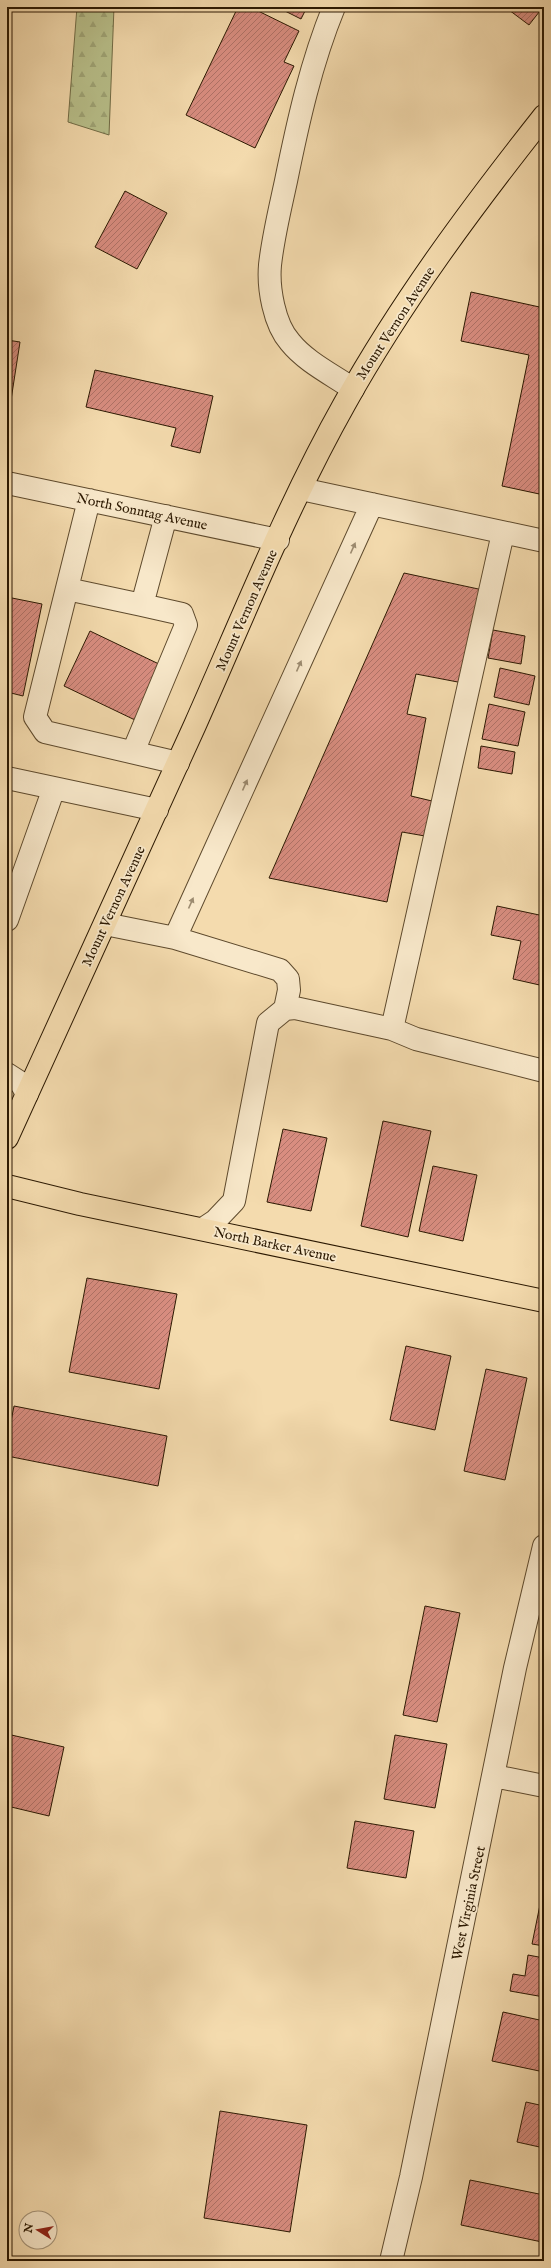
<svg xmlns="http://www.w3.org/2000/svg" width="551" height="2268" font-family="'IM FELL English',serif">
<defs>
<pattern id="forest-firs" width="22" height="20" patternUnits="userSpaceOnUse"><rect width="22" height="20" fill="#b9c18c"/><path d="M5 1l3.5 6h-7zM16 11l3.5 6h-7z" fill="#9fa577"/></pattern>
<pattern id="building-hatch" width="6" height="6" patternUnits="userSpaceOnUse"><rect width="6" height="6" fill="#d88d80"/><path d="M-1 1l2-2M0 6l6-6M5 7l2-2" fill="none" stroke="#af7267"/></pattern>
</defs>
<rect width="100%" height="100%" fill="#f4dbae"/>
<filter id="stains"><feTurbulence type="fractalNoise" baseFrequency=".005" numOctaves="4"/><feColorMatrix values="0 0 0 0 .2 0 0 0 0 .09 0 0 0 0 .02 0 0 0 .5 -.17"/></filter>
<radialGradient id="worn" r=".72"><stop offset=".6" stop-color="#630" stop-opacity="0"/><stop offset="1" stop-color="#630" stop-opacity=".3"/></radialGradient>
<path fill="url(#forest-firs)" stroke="#726d47" d="M77,7H114L109,135L68,122Z"/>
<path fill="url(#building-hatch)" stroke="#2c1902" d="M238,7H250L299,31L284,62L294,66L255,148L186,115Z
M277,7H307L301,19Z
M505,7H543L529,25Z
M125,191L167,213L137,269L95,247Z
M471,292L544,308V495L502,486L529,355L461,341Z
M7,340L20,342L11,400L7,399Z
M95,370L213,396L200,453L171,446L176,428L86,407Z
M404,573L483,590L463,683L416,674L407,714L426,718L411,796L432,801L425,836L402,832L387,902L269,878Z
M7,597L42,604L23,696L7,692Z
M493,630L525,636L521,664L488,658Z
M90,631L161,665L135,720L64,686Z
M500,668L535,676L529,705L494,697Z
M489,704L525,712L518,746L482,739Z
M481,746L515,752L512,774L478,768Z
M497,906L544,916V986L513,979L521,941L491,935Z
M383,1121L431,1131L408,1237L361,1226Z
M283,1129L327,1138L311,1211L267,1202Z
M433,1166L477,1175L463,1241L419,1231Z
M87,1278L177,1294L159,1389L69,1372Z
M406,1346L451,1356L435,1430L390,1420Z
M486,1369L527,1378L505,1480L464,1471Z
M14,1406L167,1436L158,1486L7,1456V1442Z
M425,1606L460,1613L437,1722L403,1715Z
M7,1734L64,1747L49,1816L7,1806Z
M395,1735L447,1744L435,1808L384,1799Z
M355,1821L414,1831L406,1878L347,1868Z
M544,1865V1887L540,1886Z
M542,1895L544,1896V1946L532,1944Z
M528,1955L544,1958V1997L510,1991L513,1974L525,1976Z
M503,2012L544,2021V2072L492,2061Z
M526,2102L544,2106V2148L517,2142Z
M220,2111L307,2125L290,2232L204,2218Z
M470,2180L544,2195L542,2242L461,2225Z"/>
<g fill="none" stroke-linecap="round" stroke-linejoin="round">
<g stroke="#5e4a2d" stroke-width="24">
<path id="minor" d="M334,7C311,63 298,122 286,181C280,209 273,237 270,265C268,288 274,324 290,342C306,362 333,375 353,389
M7,483L278,540
M301,489L544,541
M89,500L35,717L45,732L178,763
M67,589L142,605
M133,752L186,625L182,614L142,605L166,516
M7,778L157,810
M7,920L54,788
M105,924L175,938L280,970L288,979L289,990L285,1009
M175,938L372,504
M392,1029L503,533
M7,1074L21,1083L27,1094
M203,1229L215,1221L234,1201L268,1023L285,1009L295,1008L392,1029L416,1039L544,1071
M494,1776L544,1786
M391,2261L411,2177L515,1668L544,1546"/>
</g>
<g stroke="#2c1902" stroke-width="24">
<path id="major" d="M7,1138C69,1000 133,863 195,725C243,617 287,506 345,403C402,301 472,207 544,116
M7,1186L80,1204L544,1301"/>
</g>
<use href="#minor" stroke="#f8e8ca" stroke-width="22"/>
<use href="#major" stroke="#f4dbae" stroke-width="22"/>
</g>
<defs><path id="oneway-solid" d="M-6-.8H1V-3.2L6.5 0L1 3.2V.8H-6Z"/></defs>
<g fill="#9c8b70">
<use href="#oneway-solid" transform="translate(353 548) rotate(-66)"/>
<use href="#oneway-solid" transform="translate(299 666) rotate(-66)"/>
<use href="#oneway-solid" transform="translate(245 785) rotate(-66)"/>
<use href="#oneway-solid" transform="translate(191 903) rotate(-66)"/>
</g>
<g text-anchor="middle" stroke-width="3.5" stroke-linejoin="round" paint-order="stroke">
<g font-size="14" fill="#2c1902" stroke="#f8e8ca">
<text transform="translate(395 323) rotate(-57)" y="5">Mount Vernon Avenue</text>
<text transform="translate(142 511) rotate(12)" y="5">North Sonntag Avenue</text>
<text transform="translate(246 610) rotate(-66)" y="5">Mount Vernon Avenue</text>
<text transform="translate(113 906) rotate(-65)" y="5">Mount Vernon Avenue</text>
<text transform="translate(275 1244) rotate(12)" y="5">North Barker Avenue</text>
<text transform="translate(468 1903) rotate(-78)" y="5">West Virginia Street</text>
</g>
</g>
<rect width="551" height="2268" fill="none" stroke="#f4dbae" stroke-width="24"/>
<rect x="8" y="8" width="535" height="2252" fill="none" stroke="#2c1902" stroke-width="2"/>
<rect x="12" y="12" width="527" height="2244" fill="none" stroke="#2c1902"/>
<g transform="translate(38 2230) rotate(281)"><circle r="19" fill="#f8e8ca" stroke="#a6957a"/>
<path d="M0-3L7 15L0 10L-7 15Z" fill="#8f2418"/>
<text y="-6" font-size="11" font-weight="bold" text-anchor="middle" fill="#2c1902">N</text>
</g>
<rect width="100%" height="100%" filter="url(#stains)"/>
<rect width="100%" height="100%" fill="url(#worn)"/>
</svg>
